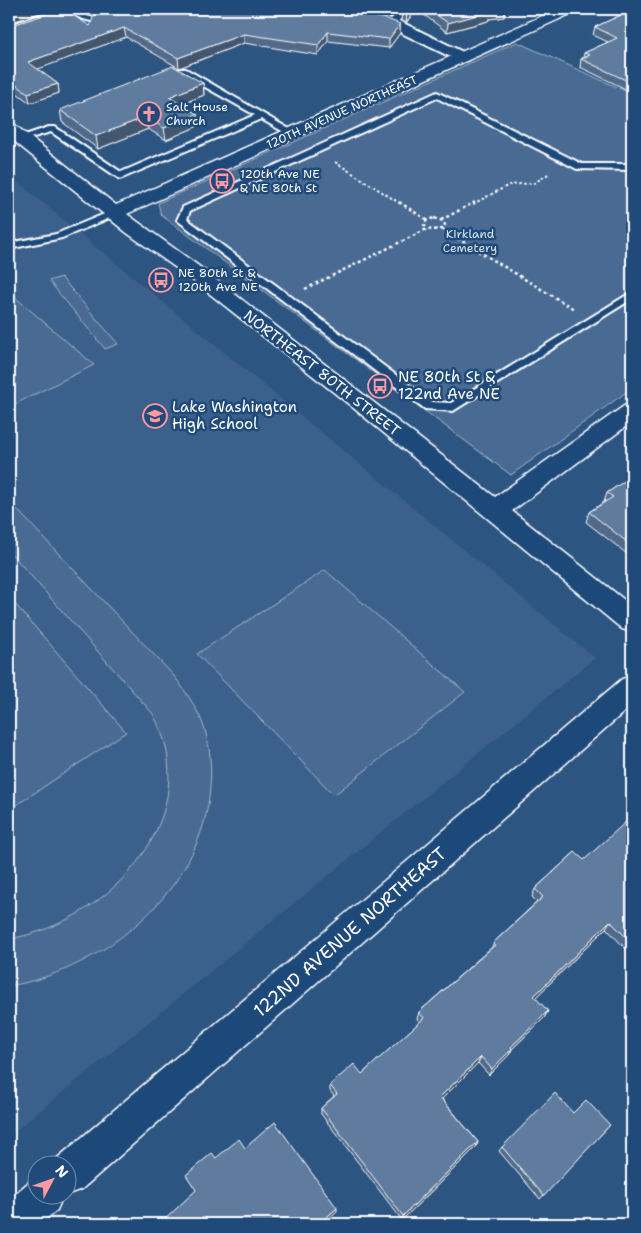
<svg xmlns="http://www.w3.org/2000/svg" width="641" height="1233" font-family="'Shantell Sans',sans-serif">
<rect width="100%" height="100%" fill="#2c5582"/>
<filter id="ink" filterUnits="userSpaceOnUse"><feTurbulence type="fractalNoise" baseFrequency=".02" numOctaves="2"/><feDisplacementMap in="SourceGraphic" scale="10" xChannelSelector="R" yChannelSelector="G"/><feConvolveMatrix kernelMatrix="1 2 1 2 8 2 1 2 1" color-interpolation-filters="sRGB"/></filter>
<g filter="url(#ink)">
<path fill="#3b618b" d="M9,175L595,658L9,1136Z"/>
<path fill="#486b92" stroke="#a4b5c8" d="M517,42L632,94V388L511,475L161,215L158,203Z
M61,277L118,344L105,349L49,281Z
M9,292L94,365L9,407Z
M9,501L174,676C184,689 193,702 200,717C210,739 212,764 210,788C203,889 105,970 9,986V939C94,925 183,845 167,753C165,739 159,726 153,714L9,551Z
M325,570L465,692L334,795L197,654Z
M9,597L126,732L9,810Z"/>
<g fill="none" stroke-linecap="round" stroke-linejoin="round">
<g stroke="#fff" stroke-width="4">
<path id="lane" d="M66,9C77,8 84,17 96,18C110,18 118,8 129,9C120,30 79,23 66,9Z
M332,9H340L337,16L330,14Z
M402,9H410L395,25H389V21Z
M180,69H186L298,134L291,136L261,119L120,179L51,132L20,141L16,138L49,127H55L121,172L255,115L180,73Z
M437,92L582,164H632V170L577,169L437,98L190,211L187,219L432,402L451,403L632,292V299L453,411L425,409L177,220L183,207Z
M114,210L117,211V215L62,238L9,249V243L56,234Z"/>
</g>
<g stroke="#fff" stroke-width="4">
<path id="street" d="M59,9H79L77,12L9,34V25Z
M366,12L399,21L467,54L470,57L467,60H457L389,27L361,19L359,16L361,13Z"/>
</g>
<g stroke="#fff" stroke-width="3">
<path id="secondary" d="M558,9H577L575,12L127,214L200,267L495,497L624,406L632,403V422L512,511L632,606V632L622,629L351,406L186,275L127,233L9,137V124L15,125L116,205Z
M632,676V705L82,1189L68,1194V1166H52L54,1161L622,679Z
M38,1179V1196H63L57,1210L40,1224H9V1199L29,1182Z"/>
</g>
<path stroke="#fff" stroke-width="2" stroke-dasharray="2.5 2.5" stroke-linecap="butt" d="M335,162L401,204
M473,204L509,185L534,183L550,173"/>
<path stroke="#fff" stroke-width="2.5" stroke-dasharray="3 3" stroke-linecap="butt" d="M399,202L427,220
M434,218L443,221L445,225L442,229L431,230L424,225L427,220Z
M441,220L475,202
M442,229L574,309
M305,289L427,229"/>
<use href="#lane" fill="#1f4a7a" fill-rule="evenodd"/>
<use href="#street" fill="#1f4a7a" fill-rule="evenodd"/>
<use href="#secondary" fill="#1f4a7a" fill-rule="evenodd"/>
</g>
<path fill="#516b89" stroke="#fff" d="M98,9H120L106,14L201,12L211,9H324L288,10L282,11L287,13L400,24V33L389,48L328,41L318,55L244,43L179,68L126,37L37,69L58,84L59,93L30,103L9,87V26H90L98,14Z
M343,9H400L390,17Z
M405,9H505L504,17L489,19L488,21L447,32L416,9L406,23L401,21L402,12Z
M632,10V92L580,67L581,59L583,58L584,53L608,42L593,35L595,27Z
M203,83L204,95L181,105L197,114L198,126L166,140L148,129L98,149L62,122L60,110Z
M632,476V556L631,557L586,522L589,512L604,502L607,493Z
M575,852L632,943L626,949L606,928L535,998L548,1011L544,1018L512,1049L509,1055L489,1075L478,1063L442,1099L478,1142L476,1147L402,1220L321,1114V1108L334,1096L330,1091V1085L362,1074L420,1022L417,1019L419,1012L492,947L494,942L537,902L532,897L535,889Z
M573,1113L610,1125L540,1199L499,1151L502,1147Z"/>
<path fill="#42576f" stroke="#fff" d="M24,9H52L9,23V13Z
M98,9H120L99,16Z
M279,9H288V10L283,11L279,15Z
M390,9H400L390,17Z
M410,9H416L406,23L407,14Z
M505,9L504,17L489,19L488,21L447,32L448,23L488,10Z
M400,24V33L389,48V39Z
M124,28L126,37L30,72L28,62Z
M328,32V41L318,55V45Z
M244,34V43L179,68L178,58Z
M203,83L204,95L170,109L169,97Z
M58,84L59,93L30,103L28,93Z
M197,114L198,126L166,140L164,128Z
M146,117L148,129L98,149L96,136Z
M610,921L606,928L530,1003L534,996Z
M632,940V943L626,949L631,942Z
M548,1011L544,1018L508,1053L511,1047Z
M512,1049L509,1055L489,1075L492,1069Z
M481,1057L478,1063L438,1103L440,1097Z
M478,1142L476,1147L402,1220L403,1216Z
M337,1208V1211L323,1224H319Z"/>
<path fill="#5e7c9f" stroke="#fff" d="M9,9H24L9,13Z
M63,9L90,26L94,15L116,13L123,9H194L201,12L211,9H280L281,11L287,13L351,12L387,19L400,24L389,39L328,32L318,45L244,34L178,58L124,28L28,62L58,84L28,93L9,80V26Z
M405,9H410L407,14L402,12Z
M428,9H502L488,10L489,12L448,23Z
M632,10V83L581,59L590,55L584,53L617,38L595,27Z
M173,66L203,83L169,97L197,114L164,128L146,117L96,136L60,110Z
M632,476V546L589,512L613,497L607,493Z
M629,819L632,822V940L631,942L610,921L534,996L548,1011L511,1047L512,1049L492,1069L481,1057L440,1097L478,1142L403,1216L321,1108L337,1094L330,1085L354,1064L362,1074L424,1018L419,1012L496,944L494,942L543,897L535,889L575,852L584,860Z
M555,1093L573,1113L586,1100L610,1125L544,1196L502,1147Z
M275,1122L337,1208L319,1224H160L196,1190L186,1175L212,1153L216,1158L239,1139L245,1148Z"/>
</g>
<defs>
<g id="church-ring" transform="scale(1.25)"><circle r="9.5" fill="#1f4a7a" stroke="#ff9aa2" stroke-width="1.5"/><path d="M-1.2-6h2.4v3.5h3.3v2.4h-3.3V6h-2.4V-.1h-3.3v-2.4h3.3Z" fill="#ff9aa2"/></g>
<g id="bus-ring" transform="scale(1.25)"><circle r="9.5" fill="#1f4a7a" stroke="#ff9aa2" stroke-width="1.5"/><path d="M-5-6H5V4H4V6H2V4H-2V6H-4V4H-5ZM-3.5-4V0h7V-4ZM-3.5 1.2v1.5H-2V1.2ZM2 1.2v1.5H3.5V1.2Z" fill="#ff9aa2"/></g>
<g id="school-ring" transform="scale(1.25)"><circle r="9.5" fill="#1f4a7a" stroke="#ff9aa2" stroke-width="1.5"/><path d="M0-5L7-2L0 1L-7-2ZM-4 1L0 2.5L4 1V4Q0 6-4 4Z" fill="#ff9aa2"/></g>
</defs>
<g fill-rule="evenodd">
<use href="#church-ring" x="149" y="114"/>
<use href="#bus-ring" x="222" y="181"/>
<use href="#bus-ring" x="161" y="280"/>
<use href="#bus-ring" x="380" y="386"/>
<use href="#school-ring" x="155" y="416"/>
</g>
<g text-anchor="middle" stroke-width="5" stroke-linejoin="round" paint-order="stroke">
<g font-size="12" fill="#fff" stroke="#1f4a7a" text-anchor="start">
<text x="166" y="111">Salt House<tspan x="166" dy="14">Church</tspan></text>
<text x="240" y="178">120th Ave NE<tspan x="240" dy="14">&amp; NE 80th St</tspan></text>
<text x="178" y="277">NE 80th St &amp;<tspan x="178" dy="14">120th Ave NE</tspan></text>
</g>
<g font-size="12" fill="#fff" stroke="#1f4a7a">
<text transform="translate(342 112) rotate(-24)" y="4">120TH AVENUE NORTHEAST</text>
</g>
<g font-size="12" fill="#dae1e9" stroke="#1f4a7a">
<text x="470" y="238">Kirkland<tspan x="470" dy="14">Cemetery</tspan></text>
</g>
<g font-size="15" fill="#fff" stroke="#1f4a7a">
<text transform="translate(322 373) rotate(38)" y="5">NORTHEAST 80TH STREET</text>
</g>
<g font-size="15" fill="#fff" stroke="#1f4a7a" text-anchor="start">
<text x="398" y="382">NE 80th St &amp;<tspan x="398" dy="17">122nd Ave NE</tspan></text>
<text x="172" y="412">Lake Washington<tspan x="172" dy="17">High School</tspan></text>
</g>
<g font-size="18" fill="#fff" stroke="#1f4a7a">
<text transform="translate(350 932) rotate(-41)" y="6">122ND AVENUE NORTHEAST</text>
</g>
</g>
<rect width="641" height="1233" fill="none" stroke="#1f4a7a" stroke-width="30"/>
<rect x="15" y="15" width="611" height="1203" fill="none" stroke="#fff" stroke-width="2" filter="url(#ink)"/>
<g transform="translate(52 1180) rotate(49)"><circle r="24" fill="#1f4a7a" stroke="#7992af"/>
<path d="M0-4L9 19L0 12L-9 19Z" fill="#ff9aa2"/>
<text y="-8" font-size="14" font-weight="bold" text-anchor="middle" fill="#ffffff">N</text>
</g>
</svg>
